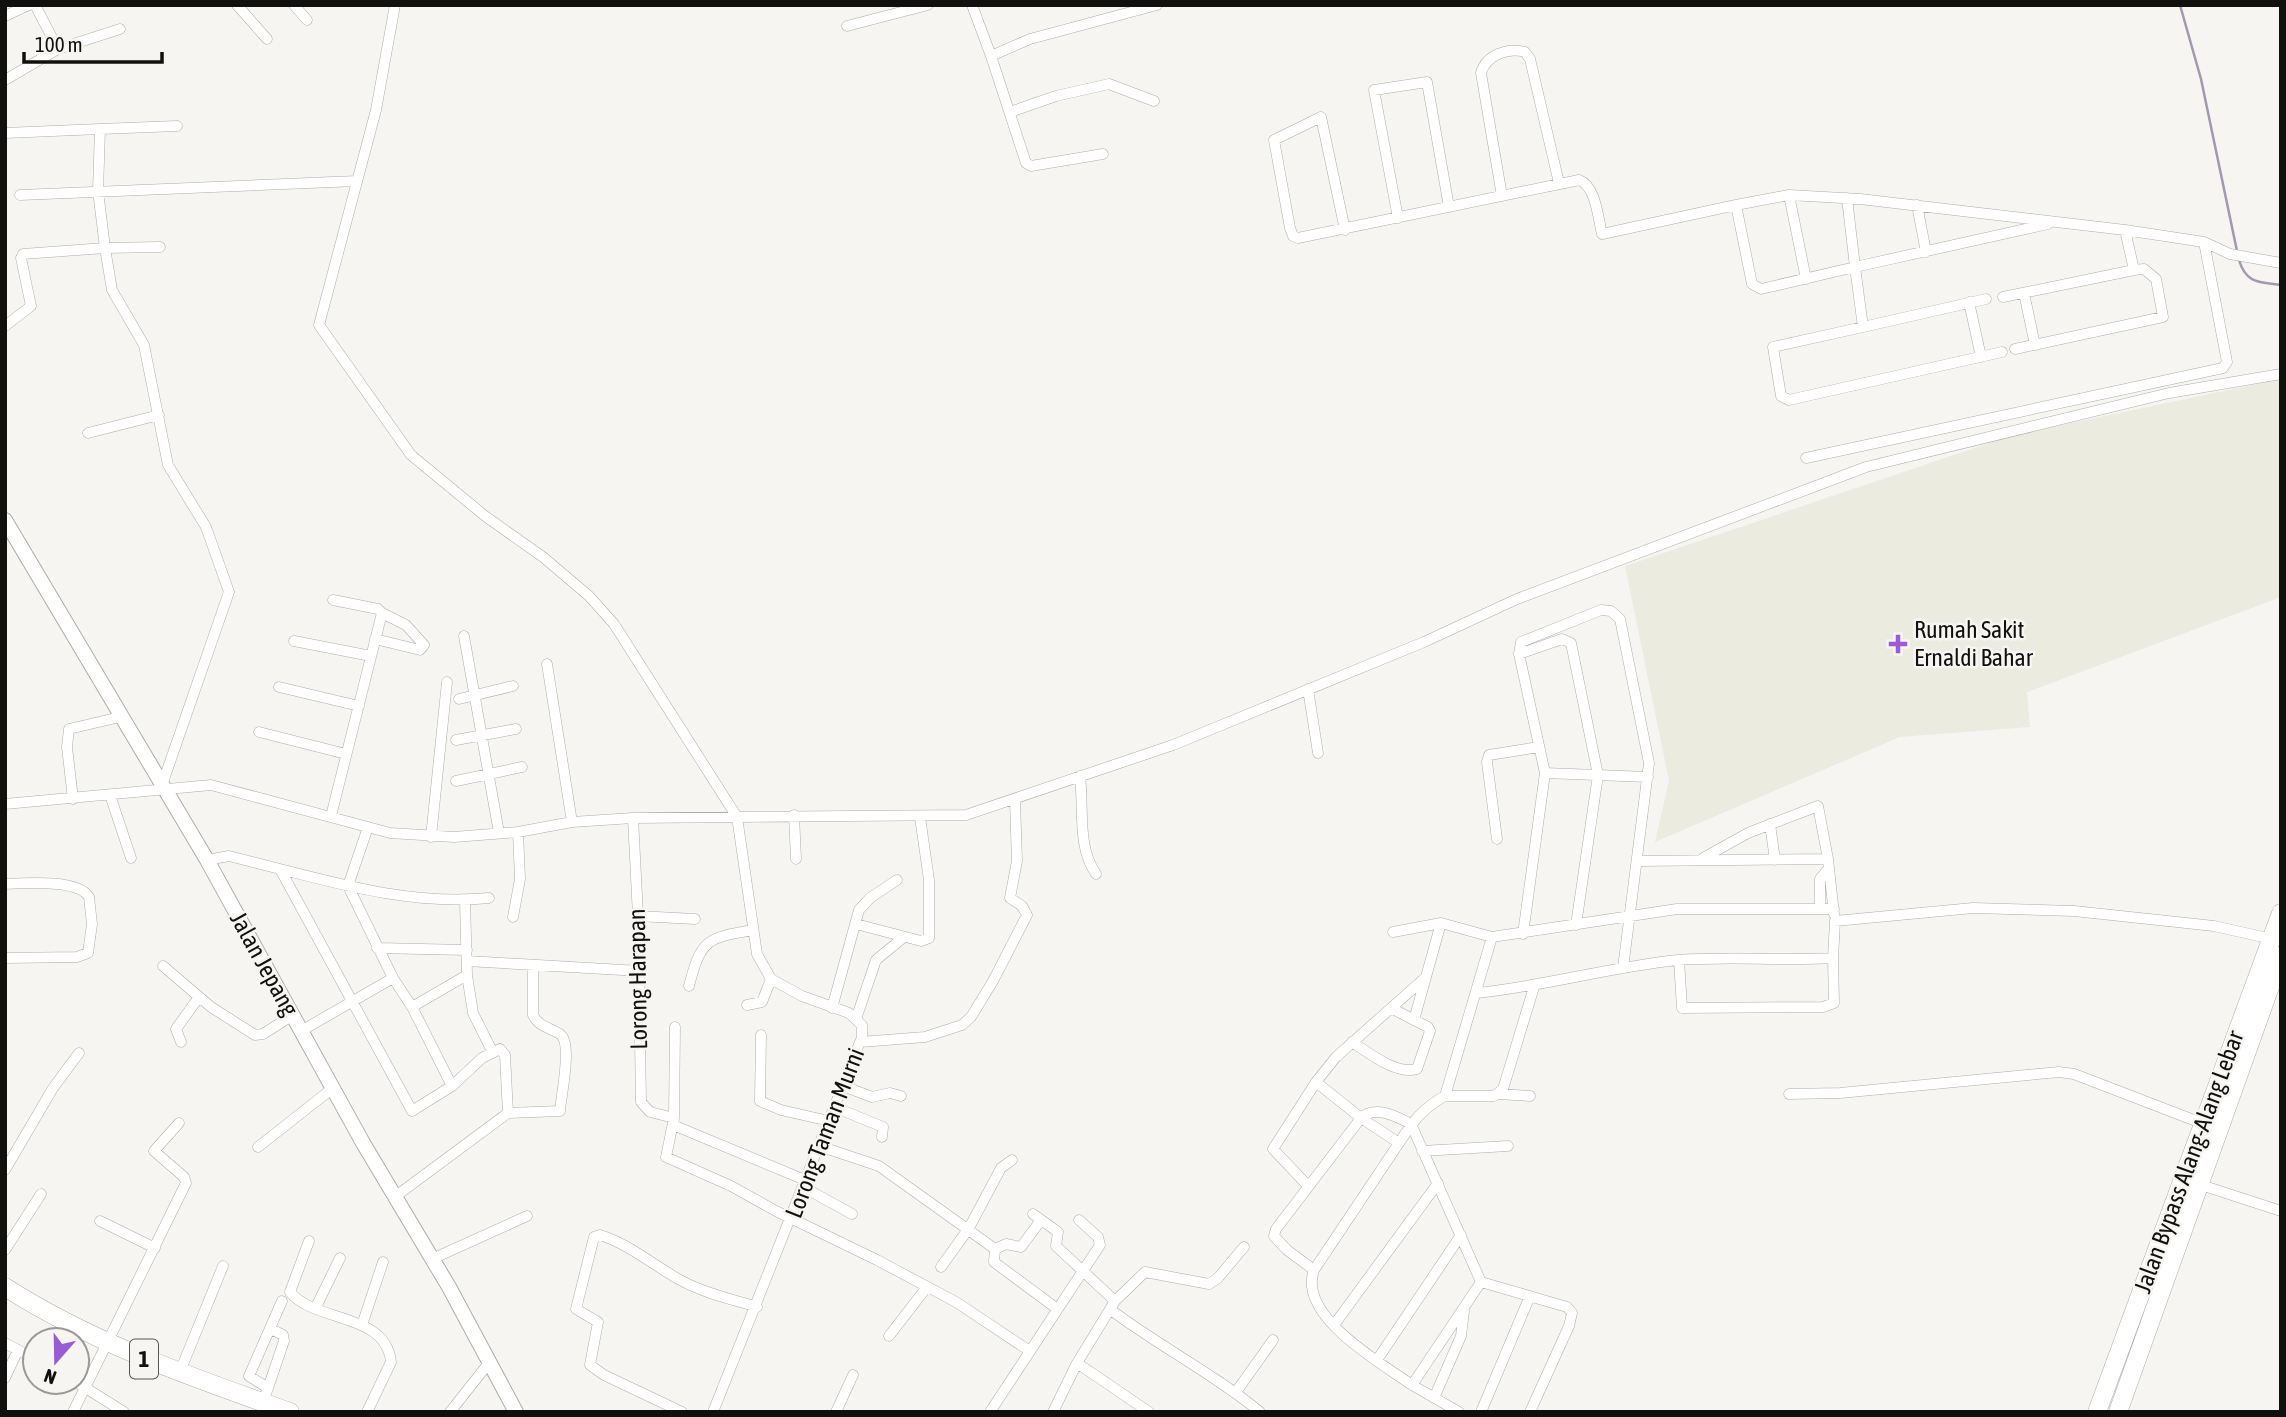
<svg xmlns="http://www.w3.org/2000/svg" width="2286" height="1417" font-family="'Asap Condensed',sans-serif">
<rect width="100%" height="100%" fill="#f6f5f2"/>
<path fill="#ecebe0" d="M2281,379V597L2027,692L2030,727L1900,737L1655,842L1669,781L1625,566L2010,436Z"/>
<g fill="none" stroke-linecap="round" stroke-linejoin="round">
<path stroke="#a398b0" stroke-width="2.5" d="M2180,5L2201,79L2237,251
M2239,260C2246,284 2260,282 2281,285"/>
<g stroke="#aeadaa" stroke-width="11">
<path id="street" d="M35,5L58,49
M237,5L267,39
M294,5L307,20
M395,5L376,110L319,325L411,455L485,516L543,557L589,596L614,624L737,817L757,954L771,979L802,996L849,1013L862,1025V1037L713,1412
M972,5L991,56L1030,39L1157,5
M5,16L29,5
M847,26L928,5
M991,56L1026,163L1031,166L1103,154
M5,80L58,49L120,29
M1010,112L1056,96L1109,84L1154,101
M5,133L100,129
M20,195L357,181
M1789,195L1806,279
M1502,196L1481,73C1486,55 1508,47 1525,52L1530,59L1559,183
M1847,198L1855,267L1761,289L1752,284L1736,205L1789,195L1860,199L2125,230L2204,242L2230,254L2281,263
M1917,205L1926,252
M1398,218L1374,90L1427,82L1449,207
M1345,230L1321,117L1274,140L1290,228L1293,236L1298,238L1579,180C1596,186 1598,218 1602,234L1736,205
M160,247L105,248L112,290L144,345L168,465L206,527L229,592L162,785
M2024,293L2035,345
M2003,297L2134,270L2125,230
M1986,299L1863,327L1855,267L2048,224
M1969,302L1981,357
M5,326L31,306L21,258L23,254L105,248L98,191L100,129L177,126
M1863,327L1773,347L1781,396L1789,400L2002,352
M2015,349L2163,317L2156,279L2144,269L2134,270
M88,433L159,415
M1806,458L2223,368L2227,362L2204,242
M464,636L499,833
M375,639L420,650L424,645L406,625L382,613
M294,641L371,656
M1519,654L1521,642L1601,610L1611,611L1620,619L1649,763L1623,968
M547,664L572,822
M279,687L359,706
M1308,689L1318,753
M459,699L513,686
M259,732L346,754
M456,740L516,729
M1545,773L1648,777
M1080,776C1084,809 1077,847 1096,874
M456,781L522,767
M110,795L131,858
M73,799L67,747L69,729L120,717
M5,804L211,785L390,833L454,837L518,832L572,822L633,818L966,815L1173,745L1424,642L1517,599L1866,467L2169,393L2281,374
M794,815L796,859
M331,816L382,613L378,609L333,600
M633,818L638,916L641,1102L650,1112L674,1118
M1770,824L1775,860
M368,827L348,886L393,978
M431,837L447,682
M1497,839L1487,762L1489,755L1539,747
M1703,858L1748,833L1818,806L1828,859
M207,860L229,856L280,869L412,1111L452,1086L482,1058L500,1049L505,1055L508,1113
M1638,861L1828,859L1834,914
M280,869C350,887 417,905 489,898
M5,884C25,883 78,879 89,897L92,924L88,953L77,957L5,958
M1820,909V879L1829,868
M638,916L695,919
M513,917L520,879L518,832
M856,924L921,941L929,938V880L920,817
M1393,932L1441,923
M1523,934L1545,773L1519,654L1562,639L1571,643L1598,775L1576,925
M377,948L467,950
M1679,960L1682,1008L1823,1007L1834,1003L1833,958
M467,961L640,971
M163,966L211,1007L255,1035L263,1034L293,1015
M467,975L473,1013L492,1051
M689,986C701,939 707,938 753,930
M1477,993C1545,986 1610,967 1678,960C1729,956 1781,961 1833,958L1835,921L1973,908L2074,911L2214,926L2281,941
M747,1005L762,1002L771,979
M412,1007L467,975L465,900
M832,1008L859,910L870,898L897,880
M1391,1008L1414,1020
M856,1019L876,960L904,937
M675,1027L674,1118L666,1157L731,1186L776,1211L877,1260L956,1302L1028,1350
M301,1031L393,978L412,1007L452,1086
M761,1035L760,1101L781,1110L829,1121
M181,1042L176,1029L199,997
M860,1042L925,1037L962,1025L971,1017L993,981L1027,915L1022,906L1010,898L1017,861L1015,800
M1352,1042C1369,1053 1396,1075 1417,1069L1430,1031L1428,1027L1414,1020L1441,923L1492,937
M843,1086L872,1097L890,1093L901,1096
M1499,1094L1530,1096
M1789,1094L1840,1093L2059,1072L2074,1074L2204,1124
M1445,1096H1494L1503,1089L1534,987
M834,1107L883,1127L882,1137
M673,1125L805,1180
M1399,1143L1361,1118L1316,1082L1336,1057L1426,977
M819,1146L879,1166L995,1249
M258,1147L333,1088
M1422,1151L1508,1146
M5,1170L53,1088L79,1053
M2198,1184L2281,1211
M1308,1186L1273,1149L1316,1082
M803,1187L852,1214
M396,1196L508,1113L560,1111C561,1095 573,1043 560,1034C550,1028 538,1026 533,1015V965
M1033,1214L1058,1232L1056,1246L1115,1301L1077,1363
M100,1221L155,1248
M309,1241L290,1292C315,1323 386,1312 391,1362L367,1412
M995,1249L994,1262L1056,1308
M995,1249L1006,1244L1021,1247L1041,1220
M5,1250L41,1194
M432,1259L527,1216
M941,1267L969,1228L1001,1168L1012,1160
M1314,1270L1287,1250L1274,1236L1276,1229L1361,1118C1375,1105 1396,1116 1411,1124L1481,1282L1412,1385C1381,1363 1297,1316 1314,1270L1399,1143C1413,1121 1423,1108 1445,1096L1492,937L1677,909H1834
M1481,1282L1567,1307L1572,1313L1569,1326L1530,1412
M1115,1301L1145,1272L1209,1284L1218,1278L1244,1247
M316,1307L340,1258
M1111,1310C1159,1346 1214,1374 1260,1412
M362,1325L383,1262
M1334,1325L1438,1183
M889,1336L927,1287
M5,1343L35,1359
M1377,1360L1461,1235
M179,1374L223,1266
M5,1378L18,1350
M76,1382L124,1412
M1412,1385L1459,1412
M268,1388L284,1341L283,1335L271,1329
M1236,1392L1273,1340
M1434,1398L1461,1336L1464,1311
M263,1402L268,1388L249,1376L282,1301
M73,1412L186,1183L184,1177L154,1151L179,1123
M450,1412L488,1364
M682,1412L604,1375L590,1365L598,1322L576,1309L594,1237L600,1235C629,1244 653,1265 680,1280C704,1293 731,1299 757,1307
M836,1412L853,1375
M990,1412L1100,1245L1098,1237L1079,1220
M1053,1412L1077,1363L1149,1412
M1481,1412L1530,1296"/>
</g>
<g stroke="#aeadaa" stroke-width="16">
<path id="secondary" d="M5,520L207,860L363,1143L449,1287L516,1412"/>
</g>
<g stroke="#aeadaa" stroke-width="19">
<path id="highway" d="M5,1287C94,1344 192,1377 290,1412
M2097,1412L2281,913
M2118,1412L2281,956"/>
</g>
<use href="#street" stroke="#fff" stroke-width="10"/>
<use href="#secondary" stroke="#fff" stroke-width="14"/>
<use href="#highway" stroke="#fff" stroke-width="18"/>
</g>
<path fill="#9a5cd3" stroke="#f6f5f2" stroke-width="2.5" d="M1894.5 633.5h7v7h7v7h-7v7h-7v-7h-7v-7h7z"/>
<g text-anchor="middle" stroke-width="5" stroke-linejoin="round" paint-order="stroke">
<rect fill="#f6f5f2" stroke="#555552" stroke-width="2" x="130" y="1339.5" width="28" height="39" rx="5"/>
<g font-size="23" font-weight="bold" fill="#10100e">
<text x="144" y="1367">1</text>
</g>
<g font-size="24" fill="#10100e" stroke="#f6f5f2" text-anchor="start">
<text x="1914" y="638">Rumah Sakit<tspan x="1914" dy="28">Ernaldi Bahar</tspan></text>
</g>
<g font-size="24" fill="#10100e" stroke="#f6f5f2">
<text transform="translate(264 964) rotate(61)" y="8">Jalan Jepang</text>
<text transform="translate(638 979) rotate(-91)" y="8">Lorong Harapan</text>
<text transform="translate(825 1133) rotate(-69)" y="8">Lorong Taman Murni</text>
<text transform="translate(2189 1162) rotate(-70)" y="8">Jalan Bypass Alang-Alang Lebar</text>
</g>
</g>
<rect width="2286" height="1417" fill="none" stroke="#10100e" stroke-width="14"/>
<g transform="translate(56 1361) rotate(200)"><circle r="33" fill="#f6f5f2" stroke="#9a9997" stroke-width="2"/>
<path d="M0-5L12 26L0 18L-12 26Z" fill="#9a5cd3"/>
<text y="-10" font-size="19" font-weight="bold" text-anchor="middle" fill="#10100e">N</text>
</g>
<path d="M24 52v10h138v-10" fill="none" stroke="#10100e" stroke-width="3.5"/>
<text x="35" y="52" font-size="21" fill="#10100e" stroke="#f6f5f2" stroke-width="5" paint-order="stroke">100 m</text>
</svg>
